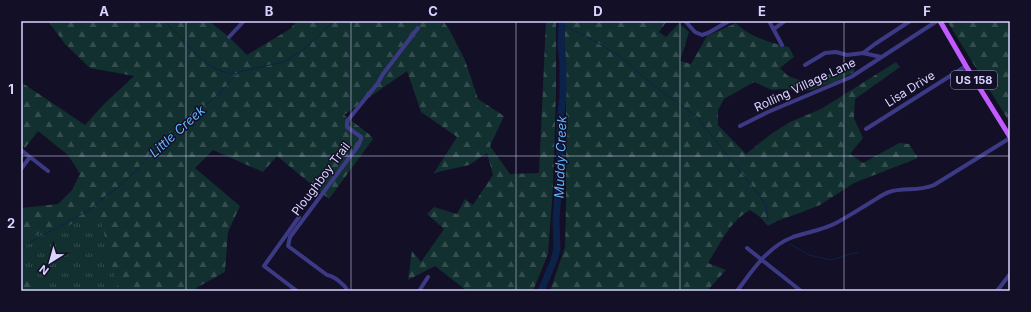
<svg xmlns="http://www.w3.org/2000/svg" width="1031" height="312" font-family="Inter,sans-serif">
<defs>
<pattern id="forest-firs" width="22" height="20" patternUnits="userSpaceOnUse"><rect width="22" height="20" fill="#12302f"/><path d="M5 1l3.5 6h-7zM16 11l3.5 6h-7z" fill="#344d4e"/></pattern>
<pattern id="park-tufts" width="24" height="20" patternUnits="userSpaceOnUse"><rect width="24" height="20" fill="#12302f"/><path d="M3 7l-1-3M5 7V3M7 7l1-3M15 17l-1-3M17 17v-4M19 17l1-3" fill="none" stroke="#344d4e"/></pattern>
</defs>
<rect width="100%" height="100%" fill="#130f26"/>
<path fill="url(#forest-firs)" d="M48,21H209L229,37L247,55L290,29L297,21H443L449,29L465,60L478,99L504,116L490,146L510,174L539,173L546,21H556V92L553,187L548,254L533,291H467L435,266L408,280L412,251L421,262L444,229L427,214L434,207L457,214L465,199L473,205L493,175L487,153L469,165L434,173L457,137L421,112L407,71L344,115L369,134L373,139L329,199L277,156L263,172L213,150L195,168L240,206L228,232L225,272L196,288L198,291H21V208L58,204L72,190L80,174L68,155L38,131L25,148L21,145V82L85,125L103,105L134,76L90,68L65,44Z
M564,21H667L659,32L666,37L679,23L689,32L680,61L691,64L707,36L736,23C751,38 769,42 789,47L794,57L780,68L788,76L802,81L855,68L854,72L837,81L812,90L797,91L784,89L772,90L754,82L724,99L718,110V125L746,154L771,134L790,122L821,109L896,62L900,67L855,99L854,118L863,138L850,154L863,163L899,143L909,144L918,158L854,183L820,205L797,214L777,221L768,226L760,217L750,210C730,221 720,244 708,263L726,270L707,291H550L565,247L566,206V109Z
M947,21H1010V123Z"/>
<path fill="url(#park-tufts)" d="M99,213L117,285V291H42L21,264V243L31,240L40,232L47,229L64,228L77,221L82,219H90Z"/>
<g fill="none" stroke-linecap="round" stroke-linejoin="round">
<path stroke="#0c2248" stroke-width="1" d="M165,21C170,27 175,32 180,37C195,54 211,73 236,74
M562,24L573,30L588,37L622,58L654,86L696,116L759,195L766,206L768,221
M790,244L809,255L831,260L854,253H858
M21,249L34,240L68,222L91,209L103,198L116,189L137,170L157,146L220,93C227,87 231,78 239,72L283,62L302,51L334,21"/>
<path stroke="#0c2248" stroke-width="7" d="M541,291L554,260L557,249L556,220L560,168V122L563,96V62L561,45L562,21"/>
<path stroke="#3d3a85" stroke-width="4" d="M685,21L695,32L702,35L708,33L729,21
M769,21L782,45
M774,29L785,21
M229,37L244,21
M863,53L875,44L910,21
M805,65L825,53L836,52L847,55L863,53L881,57
M740,126L768,112L851,77L937,21
M866,129L966,66
M21,150L48,171
M21,169L30,157
M747,248L801,291
M297,291L264,266L299,217
M348,291C344,284 334,276 327,275L288,246L290,237L358,146L361,139V137L347,127V123L348,120L378,83L383,74L418,28
M419,291L428,277
M737,291C753,270 767,247 793,237C808,232 823,230 836,223C849,216 861,208 873,201C878,198 883,194 889,192C904,187 919,192 934,185L1010,138
M997,291L1010,274"/>
<path stroke="#c25bff" stroke-width="5" d="M940,21L966,66L1010,137"/>
</g>
<path fill="none" stroke="#d9d4ff" stroke-width="1" stroke-opacity="0.55" d="M186,21V291M351,21V291M516,21V291M680,21V291M844,21V291M21,156H1010"/>
<g text-anchor="middle" stroke-width="3" stroke-linejoin="round" paint-order="stroke">
<rect fill="#130f26" stroke="#9e99be" stroke-width="1" x="951" y="71" width="46" height="18" rx="3"/>
<g font-size="11" font-weight="bold" fill="#d9d4ff">
<text x="974" y="84">US 158</text>
</g>
<g font-size="12" fill="#d9d4ff" stroke="#130f26">
<text transform="translate(805 85) rotate(-25)" y="4">Rolling Village Lane</text>
<text transform="translate(910 89) rotate(-32)" y="4">Lisa Drive</text>
<text transform="translate(321 179) rotate(-53)" y="4">Ploughboy Trail</text>
</g>
<g font-size="13" font-style="italic" fill="#62b6ff" stroke="#130f26">
<text transform="translate(177 131) rotate(-42)" y="5">Little Creek</text>
<text transform="translate(560 157) rotate(-88)" y="5">Muddy Creek</text>
</g>
</g>
<rect width="1031" height="312" fill="none" stroke="#130f26" stroke-width="44"/>
<g transform="translate(50 262) rotate(217)" stroke="#130f26" stroke-width="3" paint-order="stroke">
<path d="M0-3L7 15L0 10L-7 15Z" fill="#d9d4ff"/>
<text y="-6" font-size="11" font-weight="bold" text-anchor="middle" fill="#d9d4ff">N</text>
</g>
<rect x="22" y="22" width="987" height="268" fill="none" stroke="#d9d4ff" stroke-width="1.5"/>
<g font-size="13" text-anchor="middle" font-weight="bold" fill="#d9d4ff">
<text x="104" y="16">A</text>
<text x="269" y="16">B</text>
<text x="433" y="16">C</text>
<text x="598" y="16">D</text>
<text x="762" y="16">E</text>
<text x="927" y="16">F</text>
<text x="11" y="94">1</text>
<text x="11" y="228">2</text>
</g>
</svg>
